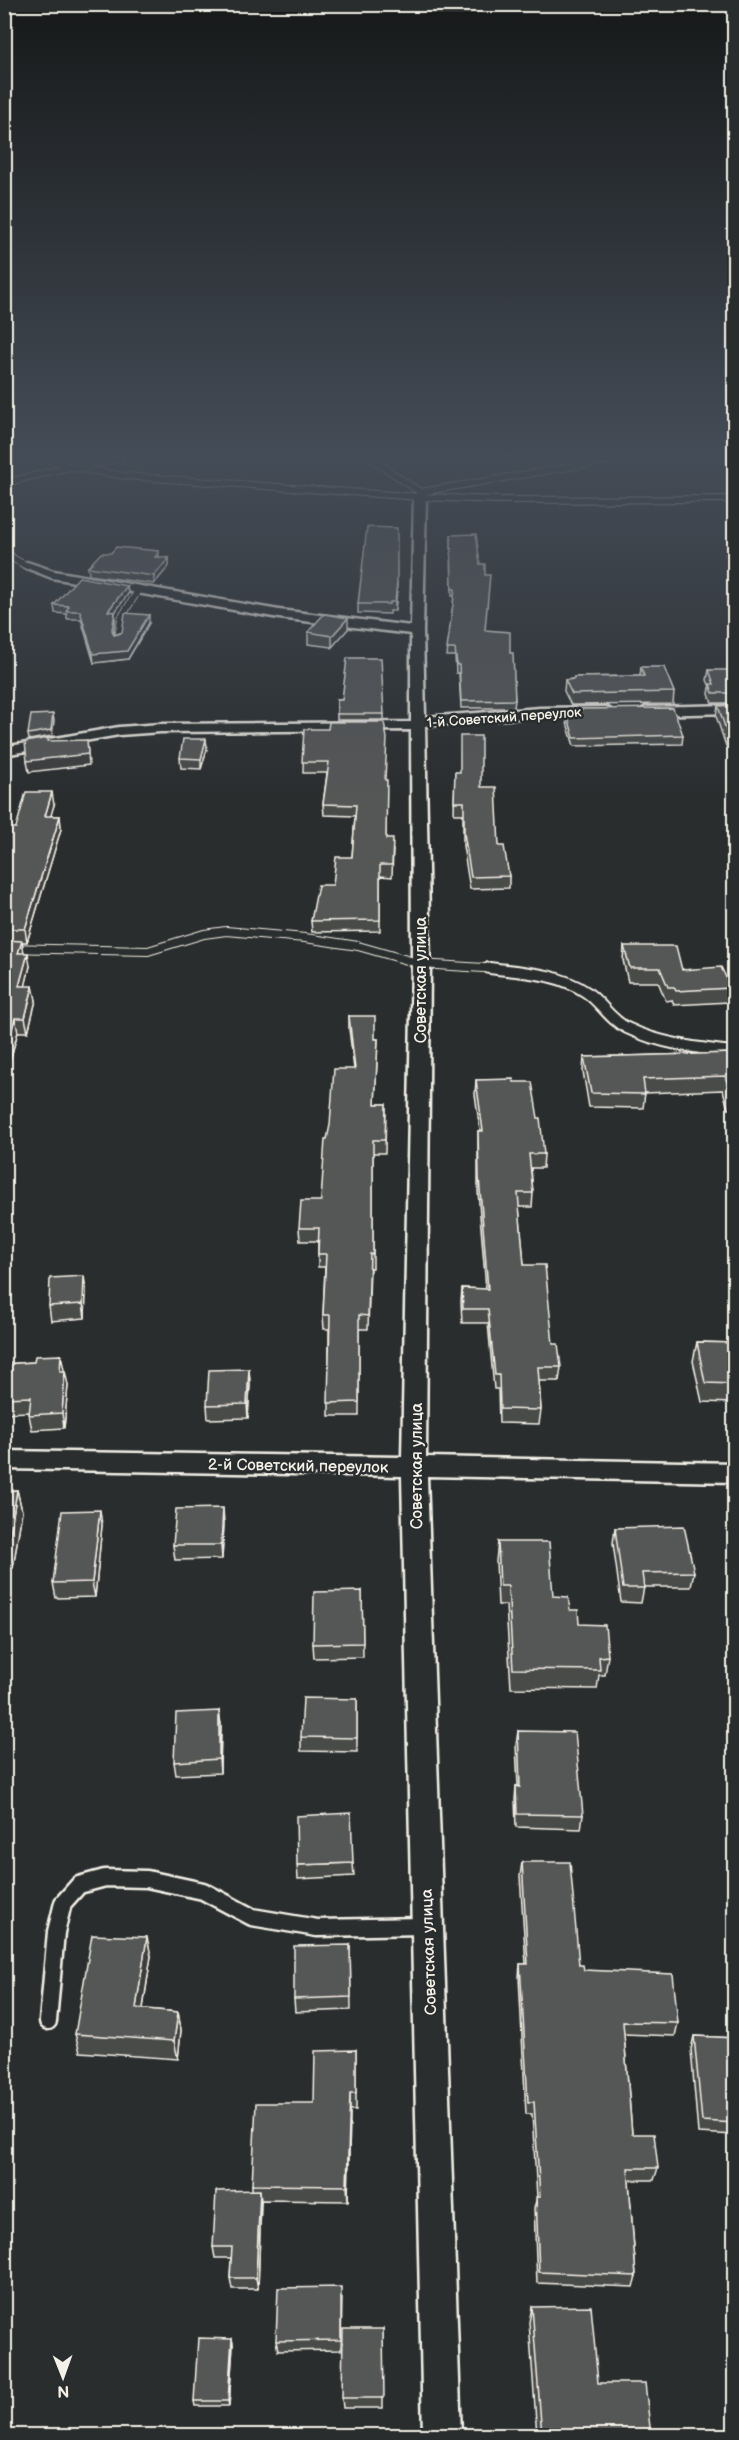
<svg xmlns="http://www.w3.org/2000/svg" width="739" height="2440" font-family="'Balsamiq Sans',sans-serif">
<rect width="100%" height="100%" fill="#2a2d2e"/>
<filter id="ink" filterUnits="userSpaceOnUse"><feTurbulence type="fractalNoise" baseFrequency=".0167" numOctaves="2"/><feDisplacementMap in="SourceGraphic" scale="12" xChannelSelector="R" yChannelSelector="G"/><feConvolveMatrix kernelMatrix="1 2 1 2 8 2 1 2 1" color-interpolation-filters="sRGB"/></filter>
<g filter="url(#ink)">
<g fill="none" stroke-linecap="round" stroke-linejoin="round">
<g stroke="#f4f1e8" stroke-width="8">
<path id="lane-far3" d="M47,459L70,467L125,476L420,497L499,500L734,499
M372,459L420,492V497
M4,483L70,467L121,459
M421,492L616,459
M4,549L14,559L27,566
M729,555L734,562
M118,639L121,618L139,589"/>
</g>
<g stroke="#f4f1e8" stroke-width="10">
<path id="lane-far2" d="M4,948L148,951L204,934L226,931L305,938L358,946L421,964L499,969"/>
</g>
<g stroke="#f4f1e8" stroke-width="14">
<path id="lane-far1" d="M489,968C521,972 558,973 586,992C601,1002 610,1020 627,1028C660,1044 698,1048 734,1052"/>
</g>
<g stroke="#f4f1e8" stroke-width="21">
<path id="lane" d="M48,2021L56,1932L63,1903L79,1885L105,1878L147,1879L203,1891L252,1917L317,1928L424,1926"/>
</g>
<g stroke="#f4f1e8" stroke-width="5">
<path id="street" d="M420,494L426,497L423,631L425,717L540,708L606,707L613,711L606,715L540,716L425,726L430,964L426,1457L734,1463V1482L427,1476L461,2436H423L402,1476L4,1469V1451L402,1457L412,964L411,730L161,732L119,735L4,755V747L119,727L161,724L411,722V634L279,618L52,578L21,566L27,562L54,571L279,610L411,626L414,497Z
M734,705V713L646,715L639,711L646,707Z"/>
</g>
<use href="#lane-far3" stroke="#2a2d2e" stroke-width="6"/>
<use href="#lane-far2" stroke="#2a2d2e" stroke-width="8"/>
<use href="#lane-far1" stroke="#2a2d2e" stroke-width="10"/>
<use href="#lane" stroke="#2a2d2e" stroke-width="16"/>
<use href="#street" fill="#2a2d2e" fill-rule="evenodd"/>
</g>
<path fill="#494b4a" stroke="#f4f1e8" stroke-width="1.5" d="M451,535L485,630L510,653L515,700L514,708H461L459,673H456L455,656H447L454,596H452Z
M159,551V557L169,558V566L154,584L89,575L88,567L111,553Z
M127,586L128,594L115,612V620L114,633V635L149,623L128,659L94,663L81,619H67V614L55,613L54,605Z
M397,590L395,611H390V614L358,613V604Z
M348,629L332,647L308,644V632Z
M641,667L674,692L673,704L571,705L564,691L565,680L573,679L574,677L640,676Z
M709,670L735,673V703H712L709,694L710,687L707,680Z
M337,700H342L384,714V720H337Z
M735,705V746H726L716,716L718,706Z
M578,709L683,735L682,744L574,746L567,723V714H577Z
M304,729L385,780L386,839L393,850L392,877L380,876V931L312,932L311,921L352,857L355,816L324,815L323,804L327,773H303Z
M206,739L207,749L201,769L181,768L180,758Z
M455,772L481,787L499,846L509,876V888L470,889L463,846V814H454Z
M54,805L50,816H60L61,829L27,942H22L24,953L30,966L25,986L36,1000L28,1032H18L4,1081V844Z
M624,946L731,988L729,1002L674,1005L672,1000L666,1001L658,982H628L623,960Z
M349,1016L375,1039H378L375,1104H386L385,1153H373V1268H370L368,1329H359V1416H329V1329H324L323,1315L325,1267H318V1241H300L299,1228L321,1201L327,1139L354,1069L349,1029Z
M735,1053V1109H728L723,1090L645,1093L643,1108L589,1107L583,1071L584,1057Z
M476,1080L514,1082L544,1154L543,1168H531L533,1193L532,1207H519L524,1265L561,1367L559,1381H539L541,1410L539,1424L499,1423L498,1389H494L488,1323H462L461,1302L462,1288L486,1289L478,1191V1131H480L475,1094Z
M86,1290L85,1318L51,1321L49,1306Z
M697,1342L735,1343V1403L702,1402L693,1361Z
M61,1355L63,1371L68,1385L64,1428L32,1430L29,1415L30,1412L4,1413V1364L34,1362Z
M249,1369L250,1384L248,1418L208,1419L207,1405Z
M17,1490L22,1511L13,1568H4V1491Z
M224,1523L222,1559L175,1560L173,1545Z
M102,1525L95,1597L56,1598L53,1583Z
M615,1528L694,1572L691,1587H644L641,1603L621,1602L613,1543Z
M498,1542L553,1596L570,1610L579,1624L608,1656L605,1675H599L597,1689L511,1688L506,1605H498L496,1561Z
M362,1591L363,1657L314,1658L313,1644Z
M357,1699V1752L301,1751V1737Z
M219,1711L221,1725L220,1773L176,1775L174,1762Z
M518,1731L583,1815L581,1829L516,1827L515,1800L516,1786H518L516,1745Z
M522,1862L579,1965L584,1970L678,2023L675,2036L624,2034L632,2134L658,2168L654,2180H629L636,2276L633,2287L537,2283L534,2208L537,2197L532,2114H526L519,1977L520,1964H526L520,1876Z
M353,1863L354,1876L298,1879L297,1865Z
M350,1945L351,2010L295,2012L294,1999Z
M151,1956L143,2009L178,2012L181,2030L178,2059L80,2052L75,2034Z
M694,2036L735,2038V2135L698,2133L691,2049Z
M356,2050V2110H350L348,2201L261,2200L258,2289H232L230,2278L231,2258H215L213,2247L252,2190V2185Z
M342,2298L341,2350L278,2351L276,2341Z
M532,2307L598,2383L651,2436H537L529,2322Z
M383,2329V2408H343L342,2398Z
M232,2339L233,2344L229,2406H195L194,2401Z"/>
<path fill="#3c3d3c" stroke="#f4f1e8" stroke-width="1.5" d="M169,558V566L154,584V576Z
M397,581V590L395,611V602Z
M127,586L128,594L115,612V620L113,638L108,611Z
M149,615V623L128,659L94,663L93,654Z
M348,618V629L332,647V636Z
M53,714L54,721L52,736L29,740L28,734Z
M206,739L207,749L201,769V759Z
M87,740L89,765L29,772L27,761Z
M52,792L54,805L47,829L45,816Z
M60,816L61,829L27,942L25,929Z
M22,941L24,954L18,953Z
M28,953L30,966L22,1000L19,986Z
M33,986L36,1000L28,1032L25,1018Z
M15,1018L18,1032L4,1081V1058Z
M84,1276L86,1290L85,1318L83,1304Z
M61,1355L64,1370L62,1386L60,1371Z
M249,1369L250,1384L248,1418L247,1404Z
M65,1371L68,1385L64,1428L62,1413Z
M17,1490L22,1511L13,1568L8,1547Z
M223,1508L224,1523L222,1559L221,1545Z
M100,1510L102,1525L95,1597L92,1582Z
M219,1711L221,1725L220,1773L219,1759Z
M147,1937L151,1956L140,2027L136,2008Z
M178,2012L181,2030L178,2059L174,2041Z
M350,2093V2110L348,2201L347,2186Z
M260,2190L261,2201L258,2289L256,2278Z
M232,2339L233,2344L229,2406L228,2401Z"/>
<path fill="#555756" stroke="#f4f1e8" stroke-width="1.5" d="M367,527L397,528V581L395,602H390V604H358Z
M476,534L480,564H485V575H490L485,630L510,632V653H513L515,700L461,701L459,665H457L455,649H447L455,589H452L451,535Z
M116,547L159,551L155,557L169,558L154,576L88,567L101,553H111Z
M79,577L127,586L108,611L115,612L112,630L114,635L122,633L125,613L149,615L127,651L93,654L80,611H66L69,606L54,605Z
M324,614L348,618L332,636L308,632Z
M347,658H381L384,714H337V700H342Z
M641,667H664L674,692L572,694L565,680L574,679V677L644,676Z
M709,670H732L733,673H735V693H713L710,684H714Z
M735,705V736H728L718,706Z
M673,708L683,735L574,738L567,714H580L578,709Z
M53,714L51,730L28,734L31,715Z
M329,722H384L387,738L385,780H387L386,839H393L392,865H380V920L311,921L318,885H333L336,857H352L356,805L323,804L329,762H302L304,729H328Z
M460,736H481V787H496L499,846H504L509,876L471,877L464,833V802H454L455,772H460Z
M48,738V741L87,740L88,754L27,761L25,742Z
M183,739H206L201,759L180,758Z
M26,792H52L45,816H60L25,929H4V863L9,848H4V844L11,828H16Z
M4,940L22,941L18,953H28L19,986H33L25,1018H15L4,1058Z
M624,946H676L682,970L721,967L731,988L676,991L674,987H668L660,968H630Z
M349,1016H375V1039H378L375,1104H386L385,1140H373V1254H370L368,1316L359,1315V1402L328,1403L330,1315H323L326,1254H318L319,1228H299L301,1201H321L325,1139H327L330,1125L334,1069H355Z
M735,1053V1095H731L725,1076L643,1079L645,1094L591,1093L584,1057Z
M513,1079L514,1082H532L538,1118H540L544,1154H529L533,1193H518L524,1265H545L553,1344H558L561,1367H538L541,1410L500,1409L499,1375H495L488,1309H463L462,1288L488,1289L479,1177L478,1131H483L476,1080Z
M84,1276L83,1304L49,1306L50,1278Z
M697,1342L735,1343V1384L705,1383Z
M61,1355L60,1371H65L62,1413L29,1415L31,1397L4,1398V1364L34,1362L35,1356Z
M249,1369L247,1404L207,1405L209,1370Z
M17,1490L8,1547H4V1491Z
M223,1508L221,1545H173L176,1509Z
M100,1510L92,1582L53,1583L62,1511Z
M684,1526L694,1572L642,1573L644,1588H623L615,1528Z
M498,1542H549L553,1596L568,1597L570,1610H578L579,1624L605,1625L608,1656L599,1657L600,1670L513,1669L508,1586H500Z
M362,1591L363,1643L313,1644L314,1592Z
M303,1698L357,1699V1738L301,1737Z
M219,1711V1759L174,1762L176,1713Z
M518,1731L575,1732L583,1815L517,1814L516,1786L520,1787Z
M351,1813L353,1863L297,1865L296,1816Z
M522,1862H570L579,1965H583L584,1970L673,1974L678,2023L623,2022L632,2134H654L658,2168H628L636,2276L539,2272L536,2197H540L534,2102H528L520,1964H528Z
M92,1935L147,1937L136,2008L178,2012L174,2041L75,2034Z
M350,1945L351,1997L294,1999V1946Z
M694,2036L735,2038V2123L702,2121Z
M356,2050V2093H350L347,2186L252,2185L256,2103H314L315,2051Z
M260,2190L256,2278H230L232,2247H213L216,2191Z
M341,2287V2340L276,2341L278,2288Z
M591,2306L598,2383H645L651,2436H542L532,2307Z
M343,2329H383L384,2398H342Z
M198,2338L232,2339L228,2401H194Z"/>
</g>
<linearGradient id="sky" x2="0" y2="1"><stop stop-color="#171919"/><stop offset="0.57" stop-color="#444c57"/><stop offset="1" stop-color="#444c57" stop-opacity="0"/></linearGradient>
<rect width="739" height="800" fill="url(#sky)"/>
<g text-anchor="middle" stroke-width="5" stroke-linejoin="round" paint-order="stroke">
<g font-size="14" fill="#f4f1e8" stroke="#2a2d2e">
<text transform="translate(504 717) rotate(-4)" y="5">1-й Советский переулок</text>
</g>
<g font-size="16" fill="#f4f1e8" stroke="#2a2d2e">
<text transform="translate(420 980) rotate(-90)" y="6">Советская улица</text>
<text transform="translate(298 1465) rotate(1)" y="6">2-й Советский переулок</text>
<text transform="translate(416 1466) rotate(-90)" y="6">Советская улица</text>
<text transform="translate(428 1952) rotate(-92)" y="6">Советская улица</text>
</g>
</g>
<rect width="739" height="2440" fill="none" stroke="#2a2d2e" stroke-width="24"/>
<rect x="12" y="12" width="715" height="2416" fill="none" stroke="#f4f1e8" stroke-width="2" filter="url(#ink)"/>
<g transform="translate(63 2377) rotate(179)" stroke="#2a2d2e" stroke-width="4.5" paint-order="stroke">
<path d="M0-4.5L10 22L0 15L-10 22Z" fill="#f4f1e8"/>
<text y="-9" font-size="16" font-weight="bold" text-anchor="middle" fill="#f4f1e8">N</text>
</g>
</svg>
